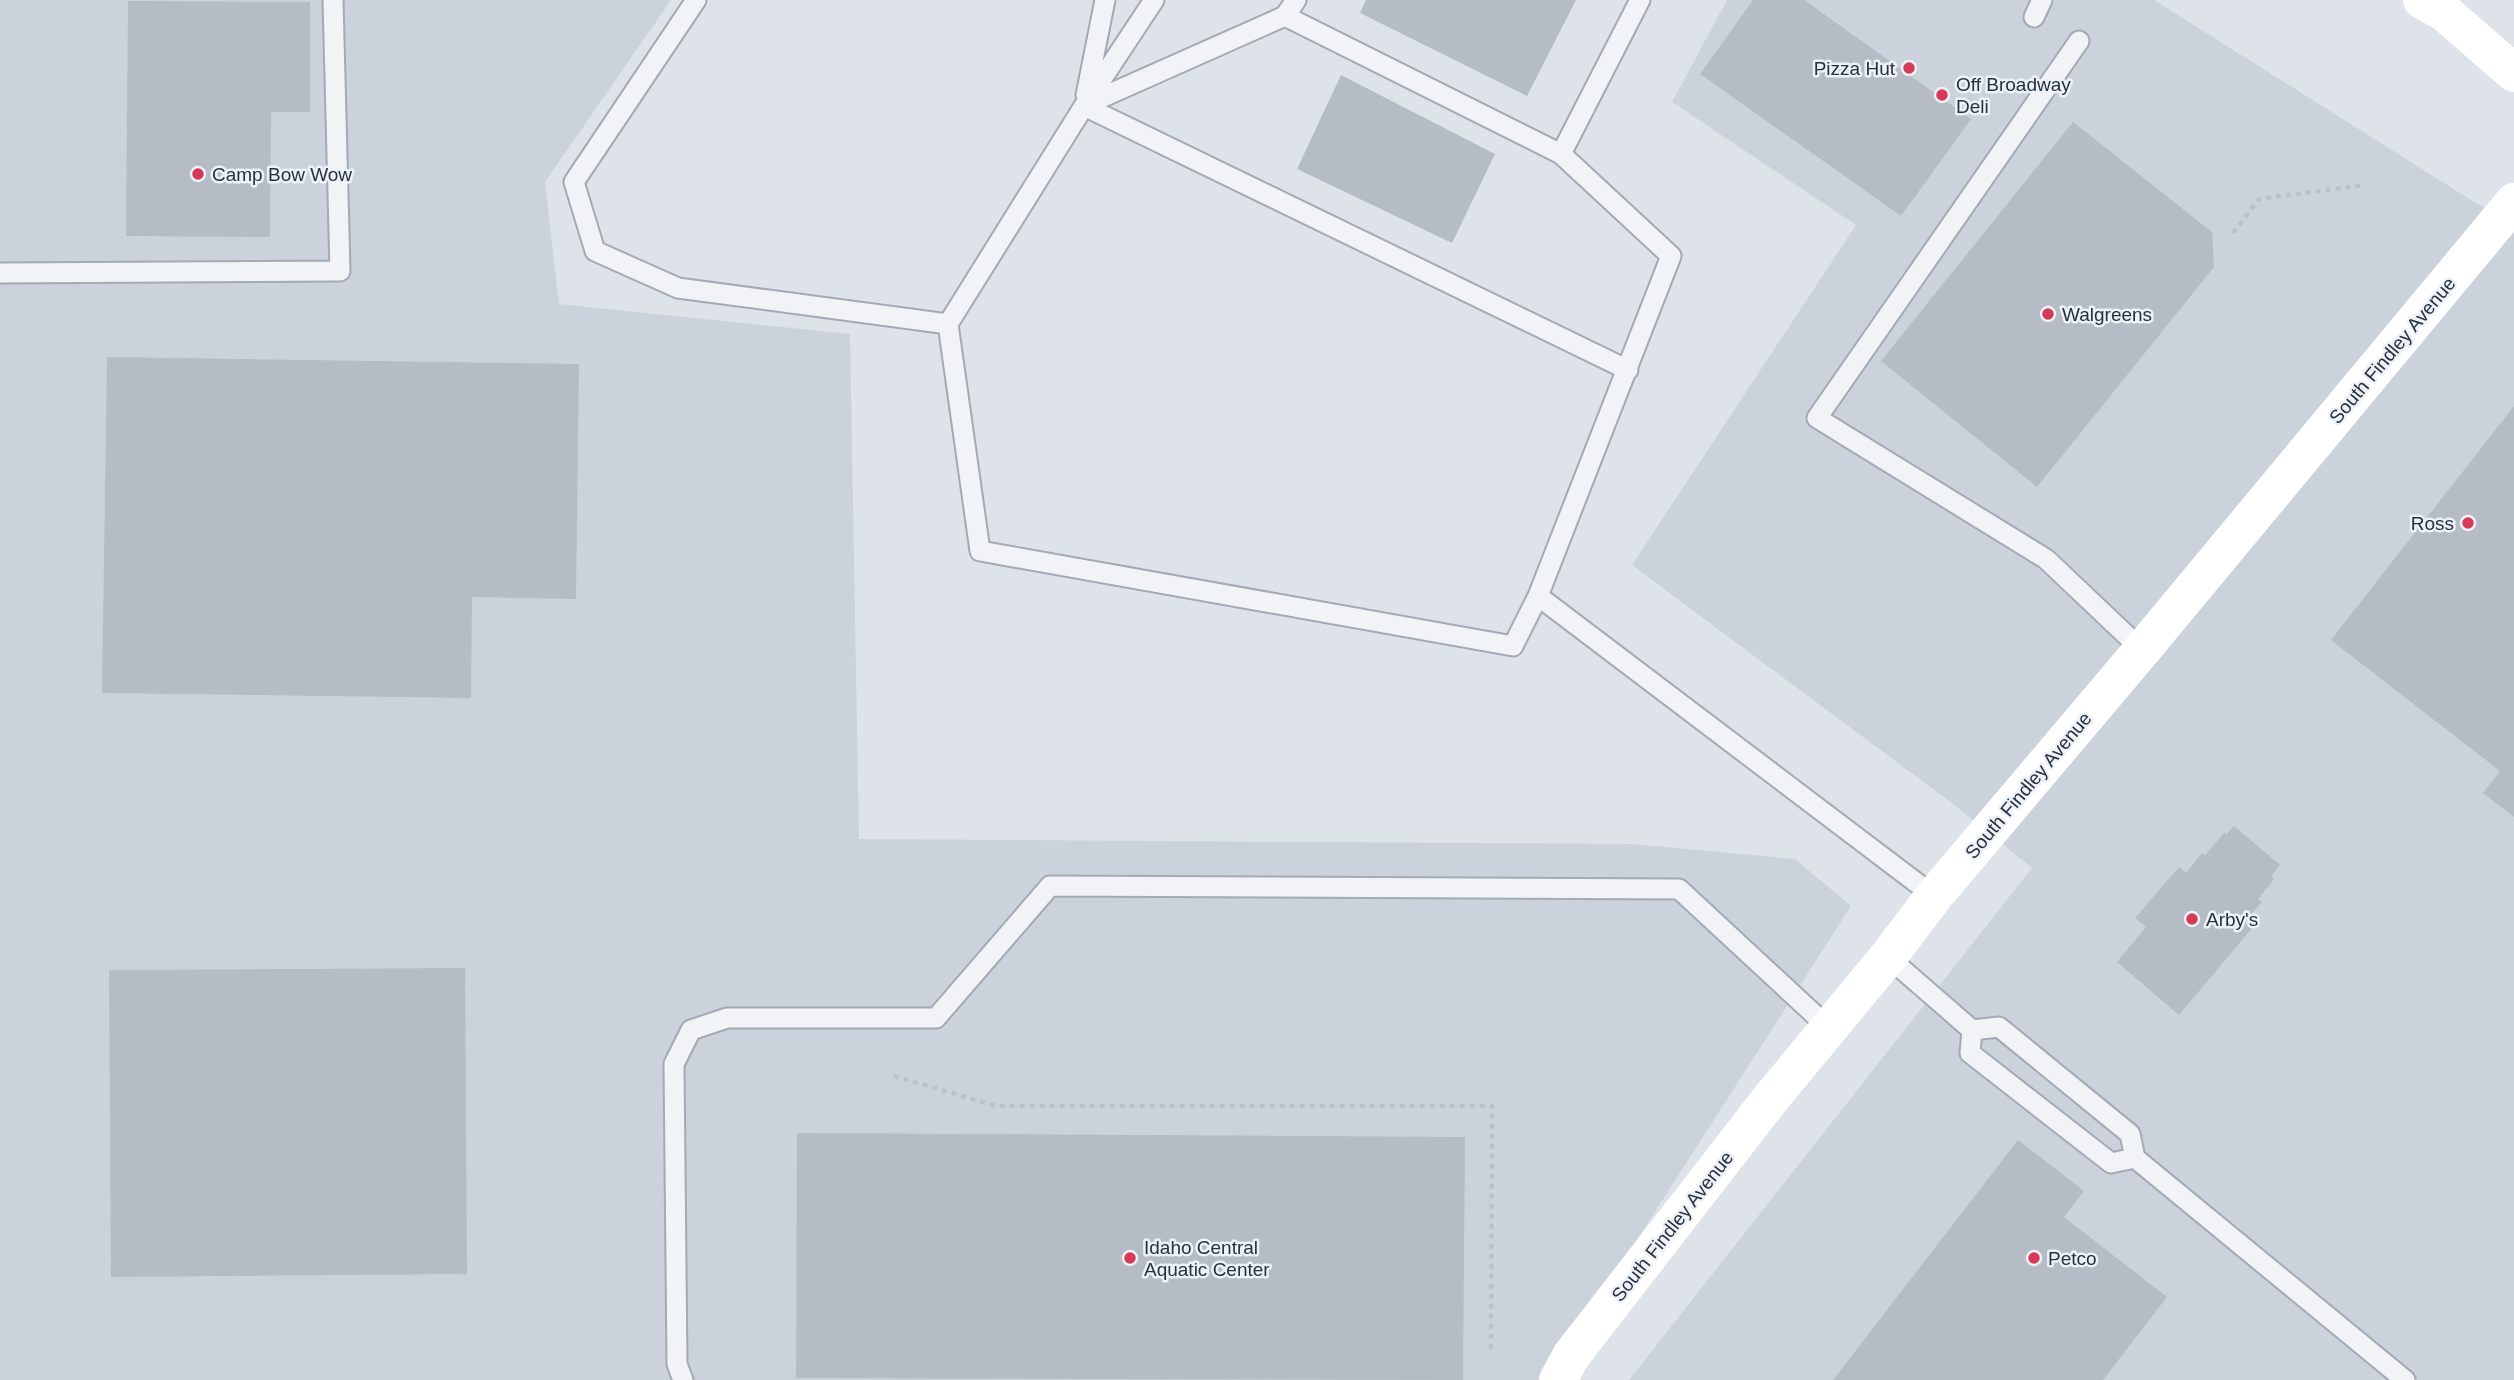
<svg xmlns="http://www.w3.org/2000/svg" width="2514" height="1380" font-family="Arial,sans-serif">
<rect width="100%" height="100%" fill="#dee3e9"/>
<path fill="#ccd2db" d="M0,0H671L545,182L559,304L850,334L859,839L1632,844L1795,859L1851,906L1547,1380H0Z
M1727,0H2154L2514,227V1380H1629L2032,868L1953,804L1632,565L1856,225L1672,102Z"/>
<path fill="#b5bcc6" d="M1366,0H1576L1527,96L1360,13Z
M1753,0H1804L1971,119L1901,216L1700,74Z
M128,1L310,2V112H271L270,237L126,236Z
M1341,75L1495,154L1452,243L1297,169Z
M2073,122L2212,232L2214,267L2037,487L1881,361Z
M107,357L579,364L576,599L472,597L471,698L102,693Z
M2514,406V817L2483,793L2500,771L2331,640Z
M2234,826L2280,865L2271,876L2274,879L2258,899L2262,902L2245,921L2253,927L2179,1015L2117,962L2146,927L2135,918L2179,867L2186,873L2202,853L2205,855L2225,832L2226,835Z
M465,968L467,1274L111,1277L109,970Z
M797,1133L1465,1137L1463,1380L796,1378Z
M2018,1140L2084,1191L2064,1217L2167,1297L2103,1380H1833Z"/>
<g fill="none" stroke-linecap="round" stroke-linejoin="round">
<g stroke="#a3aab3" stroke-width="23">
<path id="lane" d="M696,0L574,182L595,251L678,288L948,324
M1154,0L1084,106L948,324L980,551L1513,646L1538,596L1671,256L1561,154L1285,16
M2034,17L2042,0
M2079,41L1817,418L2046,559L2142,650
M1086,95L1105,0
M1085,105L1285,16L1296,0
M1084,106L1628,370
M1561,154L1640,0
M0,273L340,271L333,0
M1538,596L1934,896
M1888,957L1972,1030L1999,1027L2130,1134L2135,1158L2111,1163L1970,1053L1972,1030
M2135,1158L2405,1380
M683,1380L677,1364L674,1064L691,1030L727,1018H936L1050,886L1679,889L1829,1028"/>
</g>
<path stroke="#bcc1c8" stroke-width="4.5" stroke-dasharray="5 5" stroke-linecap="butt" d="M2233,233L2259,199L2365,185
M894,1076L996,1106H1492L1491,1353"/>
<use href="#lane" stroke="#f1f3f7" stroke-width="19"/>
<path stroke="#fff" stroke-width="38" d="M2422,0L2444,12L2514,73
M1558,1380L1571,1356L1771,1098L1888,957L1934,896L2142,650L2514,202"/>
</g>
<g fill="#d73a58" stroke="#eef2f6" stroke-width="2.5">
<circle cx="1909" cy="68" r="7"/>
<circle cx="1942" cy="95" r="7"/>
<circle cx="198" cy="174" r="7"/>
<circle cx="2048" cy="314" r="7"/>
<circle cx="2468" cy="523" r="7"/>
<circle cx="2192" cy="919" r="7"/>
<circle cx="1130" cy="1258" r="7"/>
<circle cx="2034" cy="1258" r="7"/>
</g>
<g text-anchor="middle" stroke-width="5" stroke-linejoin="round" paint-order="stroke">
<g font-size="19" fill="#263141" stroke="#eef2f6" text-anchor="start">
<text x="1895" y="75" text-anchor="end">Pizza Hut</text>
<text x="1956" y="91">Off Broadway<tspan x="1956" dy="22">Deli</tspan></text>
<text x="212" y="181">Camp Bow Wow</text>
<text x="2062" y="321">Walgreens</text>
<text x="2454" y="530" text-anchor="end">Ross</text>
<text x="2206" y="926">Arby's</text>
<text x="1144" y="1254">Idaho Central<tspan x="1144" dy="22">Aquatic Center</tspan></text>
<text x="2048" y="1265">Petco</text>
</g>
<g font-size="19" fill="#263141" stroke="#eef2f6">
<text transform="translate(2392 350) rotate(-50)" y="7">South Findley Avenue</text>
<text transform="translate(2028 785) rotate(-50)" y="7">South Findley Avenue</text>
<text transform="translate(1672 1226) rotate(-52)" y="7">South Findley Avenue</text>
</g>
</g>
</svg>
